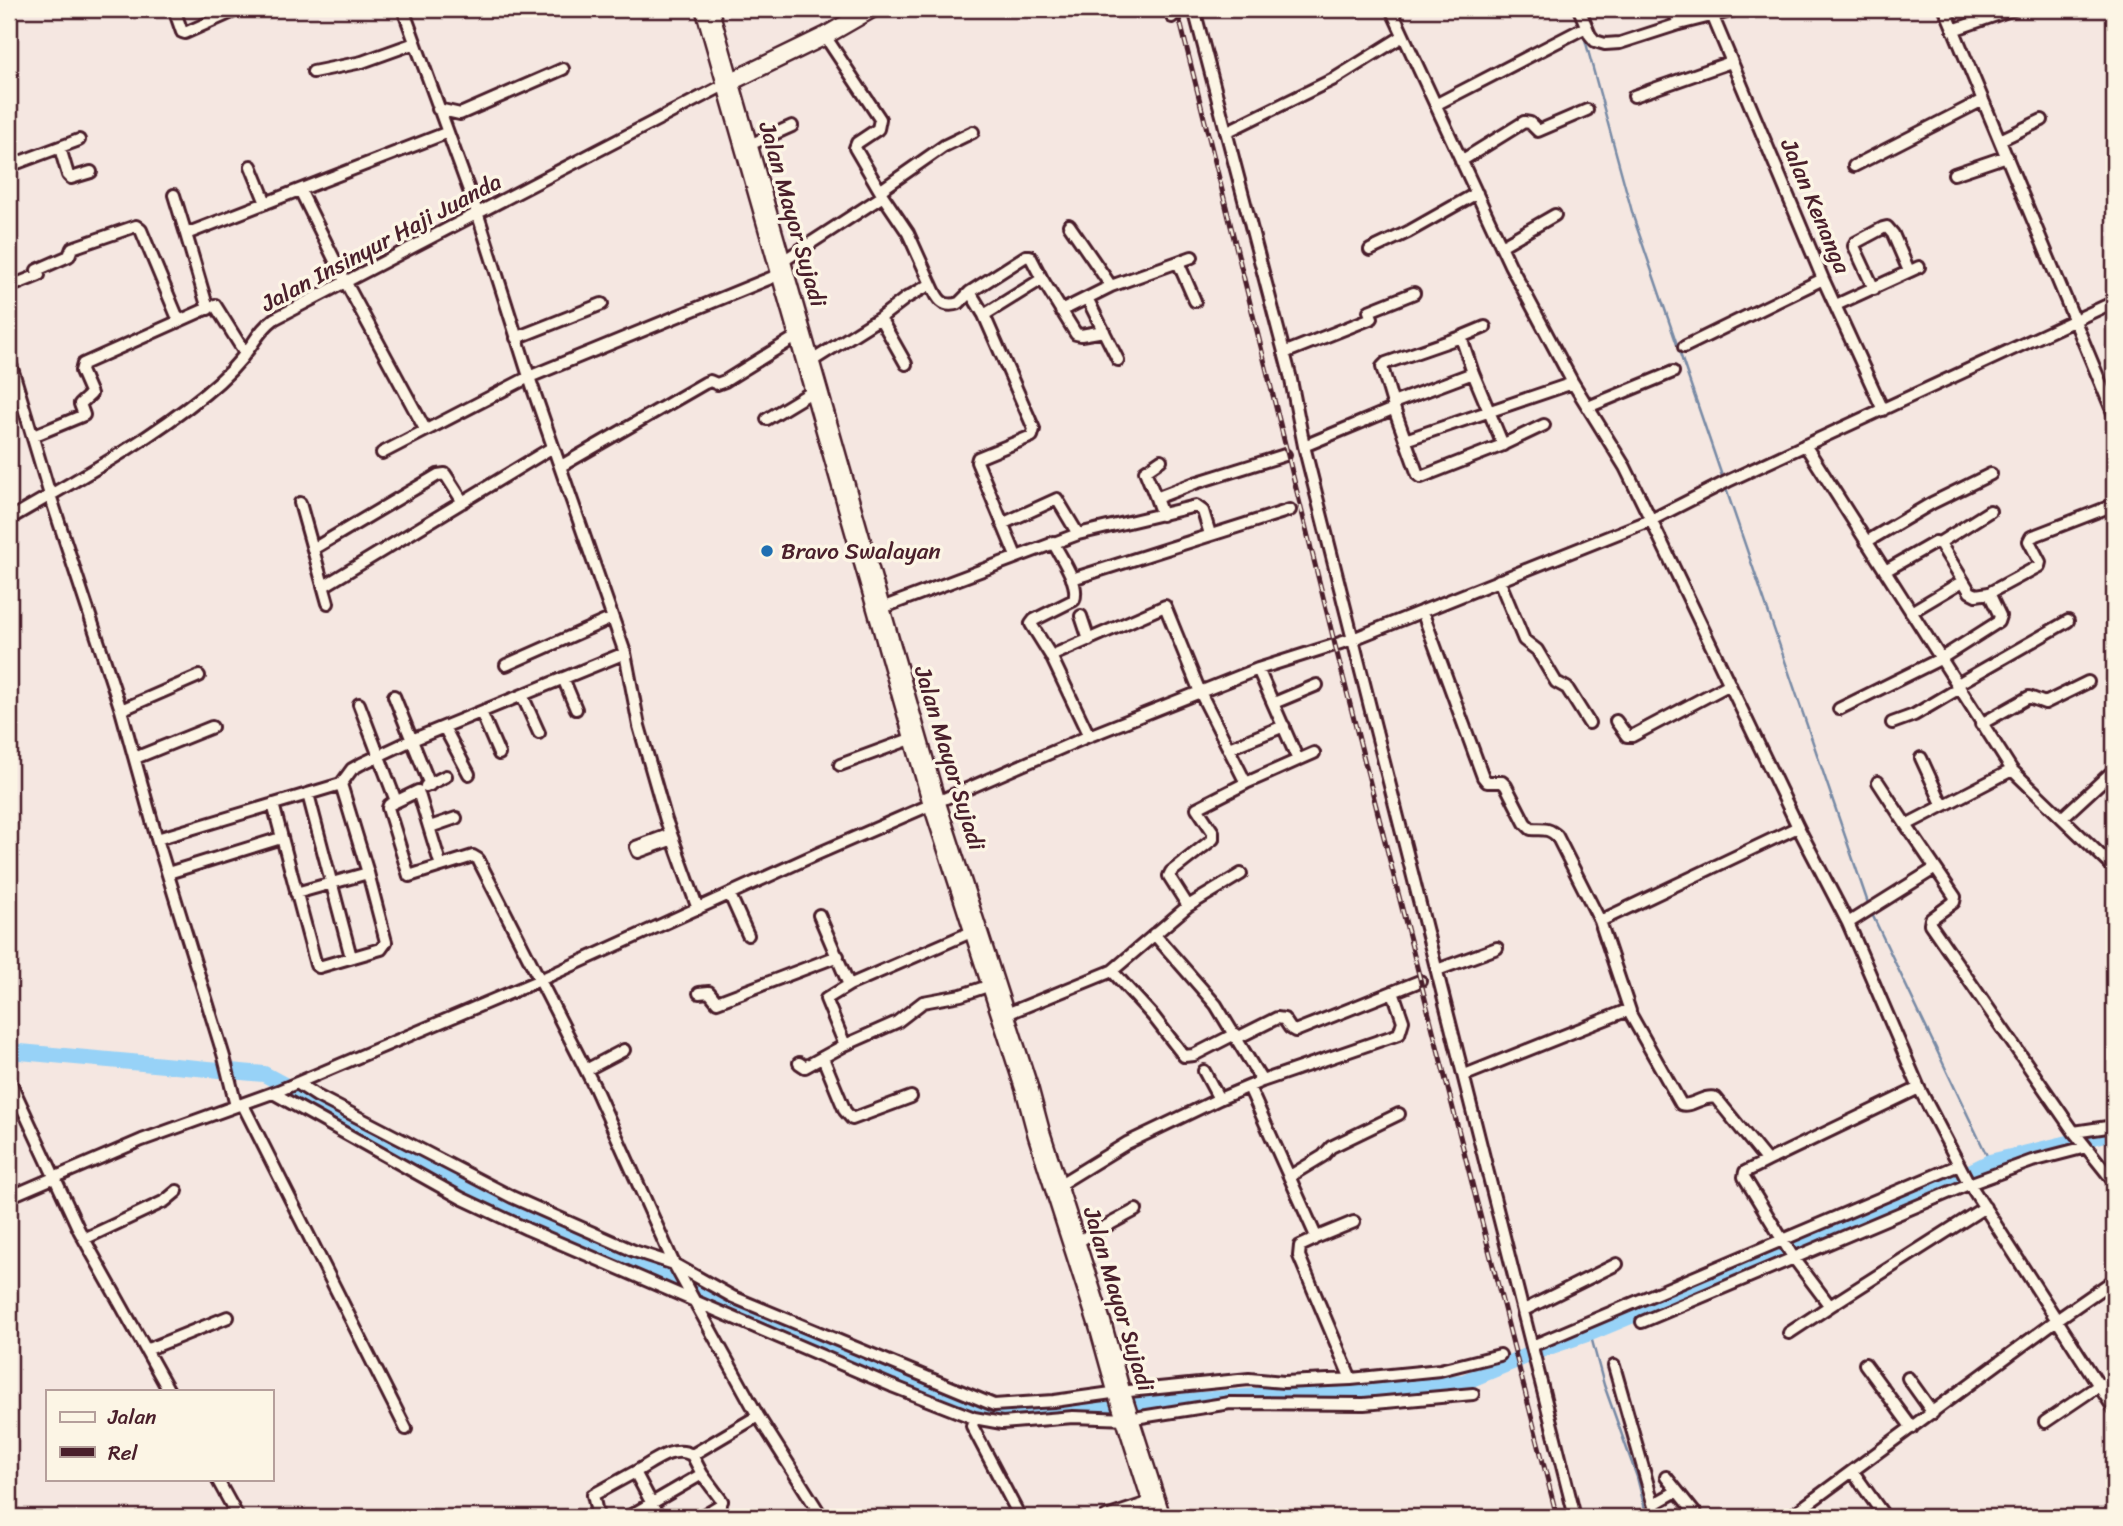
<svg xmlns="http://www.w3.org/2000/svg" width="2123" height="1526" font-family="Sriracha,sans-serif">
<rect width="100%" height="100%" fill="#f5e7e1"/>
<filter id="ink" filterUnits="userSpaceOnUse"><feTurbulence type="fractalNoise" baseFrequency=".0143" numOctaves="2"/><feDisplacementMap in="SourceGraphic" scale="14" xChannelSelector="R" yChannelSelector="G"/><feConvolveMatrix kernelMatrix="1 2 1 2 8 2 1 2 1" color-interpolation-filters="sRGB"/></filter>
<g filter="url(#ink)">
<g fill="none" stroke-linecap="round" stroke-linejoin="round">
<path stroke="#788aa5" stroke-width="2.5" d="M1583,32L1634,219L1723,479
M1725,486L1869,906
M1871,912L1990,1162
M1590,1333L1604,1385L1637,1477L1647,1517"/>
<path stroke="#97d2f7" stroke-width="16" d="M9,1051L264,1074L542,1224L993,1414L1464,1382L1543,1349L1590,1333L1952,1181L1990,1162L2114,1132"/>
<g stroke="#4a1f2b" stroke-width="16">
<path id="street" d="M174,9L182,32L185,33L239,9
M403,9L478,215L532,386L625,653L639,726L666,820L698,909
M534,9L535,12
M1170,9L1172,17
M1194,9L1290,375L1304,446L1575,1517
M1391,9L1510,265L1573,383L1625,467L1651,520L1798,827L1848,923L1919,1088L1967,1180L2114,1409
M1579,9L1590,35L1595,41L1605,44L1620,43L1679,24L1739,9
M1673,9L1679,24
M1945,9L2114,415
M1713,17L1823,279L1883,410
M1953,30L2014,9
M313,72L362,62L415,43
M1634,96L1731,62
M1437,104L1586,27
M438,109L460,114L563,69
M1226,132L1334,79L1403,36
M2000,140L2042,120
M747,146L792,126
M60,148L68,175L71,178L91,172
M1461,161L1524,122L1530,123L1538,131L1587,110
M9,166L79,140
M251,166L266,203
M1854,166L1983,100
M1954,174L2007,156
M300,190L346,283L425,429
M881,190L944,146L973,132
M174,195L186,234
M883,196L908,233L931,284
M1069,225L1111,286
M1501,246L1555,215
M1370,250L1408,232L1477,193
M1178,262L1195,301
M780,263L883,196L855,148L857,143L878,129L880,119L825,36
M1042,279L1076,334L1081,335L1104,331
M9,287L39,275L37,270L69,256L72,248L136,226L141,230L179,321
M1874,289L1854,246L1855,243L1883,228L1887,227L1893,234L1909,271
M970,292L1026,256H1030L1042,279L984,315
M1087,298L1118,360
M1836,305L1919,267
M208,309L186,234L446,133
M1061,311L1111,286L1192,257
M880,318L906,364
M1461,337L1473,373L1503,445L1421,477L1418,475L1396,414L1382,367L1386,363Z
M1461,337L1485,327
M516,338L602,304
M1684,347L1823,279
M1284,353L1372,318L1369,311L1414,293
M9,358L50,495L121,710L157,839L224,1057L236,1106
M807,364L880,318L906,298L931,284C937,298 942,309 959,303L970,292L984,315L1034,429L1032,436L978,458L977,462L1016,556
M1393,403L1473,373
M1588,407L1673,372
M767,419L815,390
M33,436L84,415L80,404L91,394L81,371L83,364L215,305L245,353
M1405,440L1573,383
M1504,444L1544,425
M1805,445L2012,770L2114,868
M1304,446L1388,411
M382,453L529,377L783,273
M561,466L705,383L710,381L717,384L725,381L799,335
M1156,498L1145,471L1161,460
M300,503L328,603
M1162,515L1156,498L1195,483L1285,455
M9,519C76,480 145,443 205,394C221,381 238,365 250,347C258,336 262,328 274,319L728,83
M1002,524L1057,499L1078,534
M1053,542C1061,558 1080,583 1074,600L1034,620L1031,624L1051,656L1089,736
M1866,542L1932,503L1991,474
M1939,543L1990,511
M313,549L438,475L445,474L447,477L463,502
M1885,571L1936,542L1941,545L1970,592L1976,595L1989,593L2039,566L2040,562L2029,541L2031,537L2114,505
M1072,579L1290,510
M1499,580L1524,640L1537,650L1556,682L1567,688L1589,723
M324,586L553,447
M879,609L1078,534L1196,506L1203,511L1210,534
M1422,611L1483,777L1487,782H1502L1506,786L1525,823L1531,829C1542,830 1548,827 1557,836L1600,921L1798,827
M1911,612L1963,581
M1081,616L1089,640
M1051,656L1165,606L1200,692L1246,783L1298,760L1258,669
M506,665L612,618
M563,678L576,709
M1956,685L2068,621
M522,695L539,733
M394,696L430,785
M1274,703L1317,685
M359,704L396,801
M1839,709L1940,659L1998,622L2000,616L1989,593
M121,710L199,676
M481,712L499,754
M1616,721L1627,736H1632L1730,684
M1892,723L1914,715L1958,689
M1981,724L2029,697L2045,703L2088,682
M444,727L469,774
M1229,748L1284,726
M135,758L212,727
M1921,758L1943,806
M1298,760L1314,753
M840,765L916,737
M2012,770L1906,825L1955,897L1954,902L1931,919L1930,924L2074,1132L2114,1182
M1878,782L1906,825
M426,786L446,776
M308,794L351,957
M273,804L316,965L319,967L381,949L386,942L368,873L341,784
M2062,818L2114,770
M430,827L456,818
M671,834L636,847L638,852L673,839
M157,839L341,784L352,769L361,764L412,740L625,653
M441,866L418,791L389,805L388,808L409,876L473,856L478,859L595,1088L674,1264L758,1416L822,1517
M168,873L281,838
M296,893L368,873
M730,895L748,935
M1188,906L1169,876L1171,872L1213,839V832L1197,808L1246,783
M819,915L849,985L976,930
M1600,921L1630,1011
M1848,923L1934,869
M1154,934L1216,1005L1262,1081
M1437,970L1497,948
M1112,971L1188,906L1241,874
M849,985L826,999L845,1045L897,1022L923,1002L961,995L994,984
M699,993L709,992L717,1002L838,956
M1004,1015L1112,971L1153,1016L1184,1056L1194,1055L1235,1034
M1237,1038L1277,1018L1284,1019L1290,1028L1295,1031L1420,981
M823,1058L845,1111L852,1119L911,1097
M799,1063L805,1067L845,1045
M586,1070L624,1050
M1204,1071L1219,1099
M1465,1075L1628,1010L1681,1104C1692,1108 1703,1094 1716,1098L1767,1161L1919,1088
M9,1079L79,1230L169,1391
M297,1083L317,1096L512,1197L634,1251L674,1264L733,1297L994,1405L1054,1401L1119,1392L1249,1379L1284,1382L1351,1379L1440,1370L1500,1355
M1249,1087L1315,1234L1313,1240L1300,1246L1299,1256L1351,1379
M273,1093L461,1198L527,1229L892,1386L974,1418L1002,1423L1073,1417L1128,1419L1230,1403L1364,1404L1473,1394
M243,1105L406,1429
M2074,1132L2114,1126
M1767,1161L1745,1172L1744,1177L1793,1257L1830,1306L1985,1207
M1290,1176L1323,1156L1331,1147L1399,1114
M1057,1186L1127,1143L1219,1099L1262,1081L1399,1034L1403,1021L1393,992
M9,1197L142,1140L278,1091L540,980L817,854L1089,736L1258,669L1353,639L1651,520L1728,481L2114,302
M1315,1238L1354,1222
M84,1239L165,1201L177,1191
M1075,1243L1136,1210
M1524,1310L1617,1264
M1642,1322L1969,1184L2032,1161L2086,1147
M1789,1333L1830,1306
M1532,1346L1959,1165
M146,1350L228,1317
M1865,1364L1912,1428
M1614,1366L1657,1517
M1908,1378L1933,1413
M974,1418L972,1426L1020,1517
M2045,1422L2101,1384
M1853,1472L1885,1517
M1666,1477L1698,1517
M217,1479L238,1517
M1654,1504L1677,1491
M598,1517L593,1495L635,1472
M628,1517L702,1474L692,1455
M659,1517L635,1472C652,1463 673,1444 692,1455L758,1416
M700,1517L720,1505L722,1501L702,1474
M1106,1517L1154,1501
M1790,1517L2058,1319L2114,1280"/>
</g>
<g stroke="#4a1f2b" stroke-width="21">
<path id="secondary" d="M728,83L825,36L872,9"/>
</g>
<g stroke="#4a1f2b" stroke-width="26">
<path id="highway" d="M707,9L934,802L1027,1089L1039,1134L1100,1324L1119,1392L1159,1517"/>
</g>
<use href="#street" stroke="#fcf5e5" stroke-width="10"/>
<use href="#secondary" stroke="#fcf5e5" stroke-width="16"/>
<use href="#highway" stroke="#fcf5e5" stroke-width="21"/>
<g stroke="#4a1f2b" stroke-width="5">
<path id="rail" d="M1177,9L1335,645L1557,1517"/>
</g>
<use href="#rail" stroke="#fcf5e5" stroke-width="2.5" stroke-dasharray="8" stroke-linecap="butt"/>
</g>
</g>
<circle fill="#1f6fb2" stroke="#fcf5e5" stroke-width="2.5" cx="767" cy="551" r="7"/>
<g text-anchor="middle" stroke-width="7" stroke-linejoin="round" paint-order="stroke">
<g font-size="23" fill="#4a1f2b" stroke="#fcf5e5">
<text transform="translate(1816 206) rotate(67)" y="8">Jalan Kenanga</text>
<text transform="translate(793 214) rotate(74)" y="8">Jalan Mayor Sujadi</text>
<text transform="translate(381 242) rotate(-28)" y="8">Jalan Insinyur Haji Juanda</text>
<text transform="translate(950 758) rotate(73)" y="8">Jalan Mayor Sujadi</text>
<text transform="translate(1119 1299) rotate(73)" y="8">Jalan Mayor Sujadi</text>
</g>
<g font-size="23" fill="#4a1f2b" stroke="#fcf5e5" text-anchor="start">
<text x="781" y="559">Bravo Swalayan</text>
</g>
</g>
<rect width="2123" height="1526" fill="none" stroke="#fcf5e5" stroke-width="35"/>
<rect x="18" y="18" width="2088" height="1491" fill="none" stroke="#4a1f2b" stroke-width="2.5" filter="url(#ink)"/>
<rect x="46" y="1390" width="228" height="91" fill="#fcf5e5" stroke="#b59f9b" stroke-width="2"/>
<rect x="60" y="1412" width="35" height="10" fill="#fcf5e5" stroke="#b59f9b" stroke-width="2"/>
<text x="108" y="1424" font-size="21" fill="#4a1f2b">Jalan</text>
<rect x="60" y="1447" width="35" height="10" fill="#4a1f2b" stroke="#b59f9b" stroke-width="2"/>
<text x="108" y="1460" font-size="21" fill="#4a1f2b">Rel</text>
</svg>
